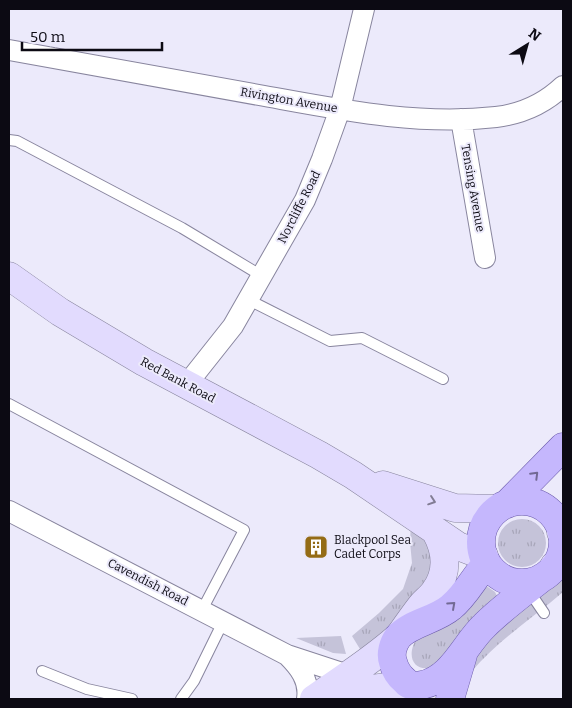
<svg xmlns="http://www.w3.org/2000/svg" width="572" height="708" font-family="Bitter,serif">
<defs>
<pattern id="grass-tufts" width="24" height="20" patternUnits="userSpaceOnUse" patternTransform="scale(1.25)"><rect width="24" height="20" fill="#c5c3d9"/><path d="M3 7l-1-3M5 7V3M7 7l1-3M15 17l-1-3M17 17v-4M19 17l1-3" fill="none" stroke="#a8a6b9"/></pattern>
</defs>
<rect width="100%" height="100%" fill="#eceafb"/>
<path fill="url(#grass-tufts)" d="M498 543a24 24 0 1 1 48 0a24 24 0 1 1-48 0Z
M411,523L424,534L433,555L432,583L363,654L352,636L379,613L403,589L412,563L410,542Z
M563,571V592C533,618 498,640 472,671L478,636Z
M485,585L495,592L497,596C485,611 473,626 460,641C456,647 451,655 445,660C421,680 400,661 419,635Z
M341,636L346,654L333,653L296,638Z"/>
<g fill="none" stroke-linecap="round" stroke-linejoin="round">
<g stroke="#88859e" stroke-width="12">
<path id="lane" d="M9,140L17,141L182,228L262,276
M249,300L330,341L362,338L443,379
M9,404L244,530L202,610
M529,591L544,613
M42,671L87,689L132,699
M181,699L194,681L223,622"/>
</g>
<g stroke="#88859e" stroke-width="22">
<path id="street" d="M9,50C92,65 175,80 259,95C337,109 416,126 496,117C521,114 545,103 563,86
M461,119L485,258
M187,384L233,326L305,200L322,159L340,109L364,9
M9,511L287,655L348,675
M287,655C299,667 310,680 307,699"/>
</g>
<g stroke="#88859e" stroke-width="29">
<path id="secondary" d="M9,276L60,312L144,362L319,455L353,475L458,546L484,556
M383,485L455,508L497,509
M561,532H563
M554,566L563,565
M400,635C407,625 414,615 421,606C425,601 431,597 435,591C448,573 447,552 436,532
M314,699C342,679 371,661 396,639
M351,699L371,689L407,684"/>
</g>
<g stroke="#6b5baa" stroke-width="29">
<path id="primary" d="M481 542a41 41 0 1 1 82 0a41 41 0 1 1-82 0Z
M507,504L563,447
M487,563C474,577 466,595 451,607C436,620 410,623 398,637C393,644 390,654 393,662C395,670 399,676 405,681C410,687 415,686 422,685C452,679 464,645 484,626C502,608 523,593 543,577
M450,699L463,655"/>
</g>
<use href="#lane" stroke="#fff" stroke-width="10"/>
<use href="#street" stroke="#fff" stroke-width="20"/>
<use href="#secondary" stroke="#e2dbfe" stroke-width="28"/>
<use href="#primary" stroke="#c5b7fd" stroke-width="28"/>
</g>
<defs><path id="oneway-chevron" d="M-2-3.5L2.5 0L-2 3.5" fill="none" stroke-width="1.6" stroke-linecap="round" stroke-linejoin="round" transform="scale(1.25)"/></defs>
<g stroke="#726994">
<use href="#oneway-chevron" transform="translate(535 475) rotate(-45)"/>
<use href="#oneway-chevron" transform="translate(452 605) rotate(-42)"/>
</g>
<use stroke="#827d94" href="#oneway-chevron" transform="translate(432 501) rotate(19)"/>
<defs>
<g id="building-square" transform="scale(1.25)"><rect x="-9" y="-9" width="18" height="18" rx="4" fill="#946b15" stroke="#eceafb"/><path d="M-4-6H4V6H1V3H-1V6H-4ZM-2.5-4.3h1.7v1.8h-1.7ZM.8-4.3h1.7v1.8H.8ZM-2.5-1h1.7V.8h-1.7ZM.8-1h1.7V.8H.8Z" fill="#fff"/></g>
</defs>
<g fill-rule="evenodd">
<use href="#building-square" x="316" y="547"/>
</g>
<g text-anchor="middle" stroke-width="4" stroke-linejoin="round" paint-order="stroke">
<g font-size="12" fill="#0c0a13" stroke="#eceafb">
<text transform="translate(289 100) rotate(10)" y="4">Rivington Avenue</text>
<text transform="translate(473 188) rotate(80)" y="4">Tensing Avenue</text>
<text transform="translate(299 207) rotate(-63)" y="4">Norcliffe Road</text>
<text transform="translate(178 380) rotate(28)" y="4">Red Bank Road</text>
<text transform="translate(148 582) rotate(27)" y="4">Cavendish Road</text>
</g>
<g font-size="12" fill="#0c0a13" stroke="#eceafb" text-anchor="start">
<text x="334" y="544">Blackpool Sea<tspan x="334" dy="14">Cadet Corps</tspan></text>
</g>
</g>
<rect width="572" height="708" fill="none" stroke="#0c0a13" stroke-width="20"/>
<g transform="translate(527 45) rotate(37)" stroke="#eceafb" stroke-width="4" paint-order="stroke">
<path d="M0-4L9 19L0 12L-9 19Z" fill="#0c0a13"/>
<text y="-8" font-size="14" font-weight="bold" text-anchor="middle" fill="#0c0a13">N</text>
</g>
<path d="M22 42v8h140v-8" fill="none" stroke="#0c0a13" stroke-width="2.5"/>
<text x="30" y="42" font-size="15" fill="#0c0a13" stroke="#eceafb" stroke-width="4" paint-order="stroke">50 m</text>
</svg>
